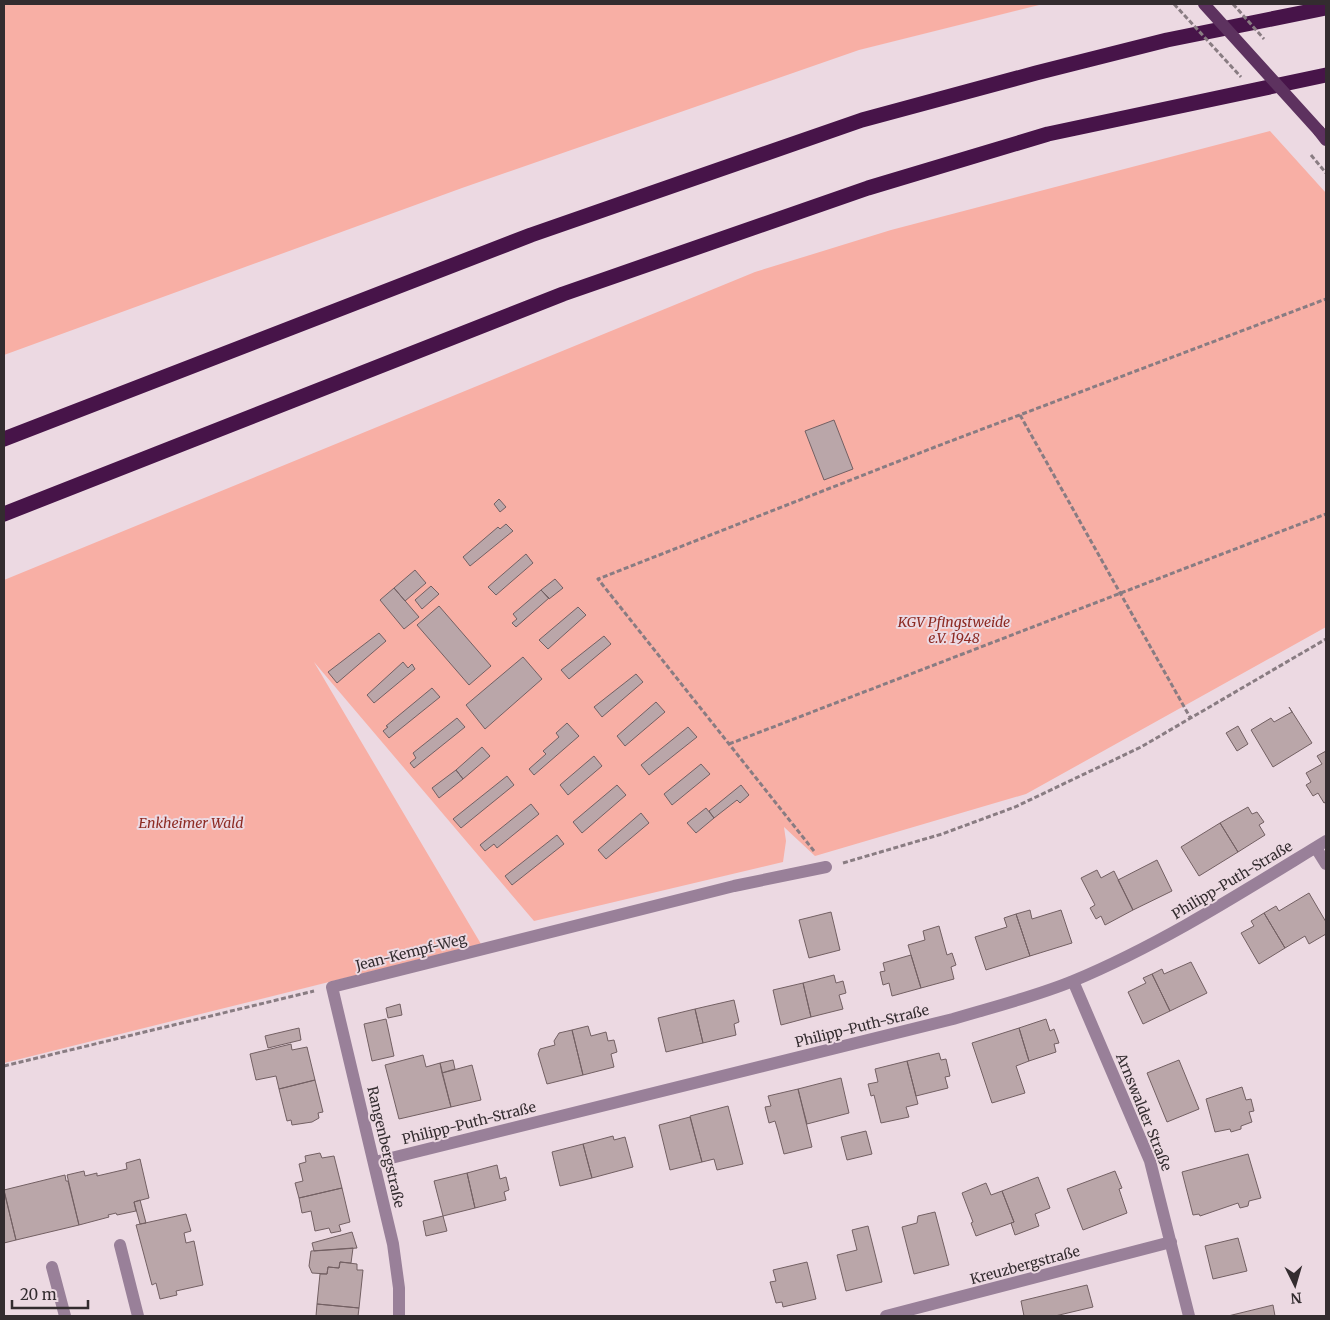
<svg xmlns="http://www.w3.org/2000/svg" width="1330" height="1320" font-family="Merriweather,serif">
<rect width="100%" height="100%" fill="#ecd9e2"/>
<path fill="#f8afa5" d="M4,4H1043L859,50L462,188L4,355Z
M1270,131L1326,193V627L1026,794L815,856L784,827L786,841L783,862L534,921L314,662L481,944L4,1063V580L755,272L891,230Z"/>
<path fill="#baa6a9" stroke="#736063" d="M834,420L853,469L824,480L805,431Z
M499,499L506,507L500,512L494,504Z
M506,524L513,531L470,566L463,557L498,527L500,529Z
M526,554L533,563L496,595L488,587Z
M415,570L426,583L405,601L394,588Z
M555,579L563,588L549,599L541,590Z
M431,586L439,594L422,609L415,600Z
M394,588L419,617L404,629L380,600Z
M541,590L549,598L516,627L512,623L517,619L513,614Z
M439,606L491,666L469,685L417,625Z
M578,607L586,615L548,649L539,640Z
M379,633L386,641L337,683L328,672Z
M604,636L611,644L569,679L561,670Z
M523,657L542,679L485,729L466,705Z
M403,662L408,668L412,664L415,669L374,703L367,695Z
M636,674L643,682L602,717L594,707Z
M432,688L440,697L389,738L383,731L388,727L386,726Z
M656,702L665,712L625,746L617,736Z
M1289,707L1312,743L1273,767L1251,730L1271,718L1274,722L1292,712Z
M457,718L465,727L414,768L410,763L416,758L413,753Z
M567,723L579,736L534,775L529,769L546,754L543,751L559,737L556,733Z
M1238,726L1248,744L1237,751L1226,733Z
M688,727L697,737L649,775L641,765Z
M482,747L490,756L463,779L456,770Z
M1326,751V802L1324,803L1318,793L1313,796L1306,785L1311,782L1306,773L1322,764L1317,756Z
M594,756L602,766L568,795L560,785Z
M701,764L710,774L672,805L664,794Z
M456,770L463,779L439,798L432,788Z
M507,776L514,785L461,828L453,819Z
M617,785L626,795L582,833L573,822Z
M741,785L749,795L740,803L737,800L714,818L709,811Z
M531,804L539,814L497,848L494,844L485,851L480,845Z
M1248,807L1252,814L1257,812L1264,822L1259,825L1265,835L1238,852L1220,823Z
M706,808L714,818L696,833L687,823Z
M641,813L649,823L606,859L598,850Z
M1220,823L1238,852L1199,876L1181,847Z
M557,835L564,844L512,885L505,876Z
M1157,860L1172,891L1133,910L1118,880Z
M1097,870L1101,878L1114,871L1133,910L1105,925L1101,916L1096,919L1090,908L1095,905L1081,878Z
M1309,893L1326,922V934L1309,944L1305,936L1285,948L1264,913L1276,906L1279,911Z
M1030,910L1032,919L1061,910L1072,943L1030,956L1016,914Z
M831,912L840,950L809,958L799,920Z
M1264,913L1285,948L1259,964L1241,933L1254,926L1251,921Z
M1016,914L1030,956L986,970L975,937L1007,927L1004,918Z
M939,926L947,955L952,953L956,965L951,967L954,979L921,988L908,945L925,940L923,931Z
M911,955L921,988L892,996L889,983L883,985L880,972L885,971L883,963Z
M1191,962L1207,993L1170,1011L1152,974L1162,969L1164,974Z
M1152,974L1170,1011L1143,1024L1128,992L1146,983L1143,978Z
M834,975L836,983L843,981L846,993L839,995L843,1009L811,1017L803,983Z
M803,983L811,1017L781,1025L773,990Z
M734,1000L739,1022L734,1024L736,1035L703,1043L695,1009Z
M400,1004L402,1015L388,1018L386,1008Z
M695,1009L703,1043L666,1052L658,1018Z
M386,1019L394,1056L372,1061L364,1024Z
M1046,1019L1050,1031L1054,1029L1059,1043L1054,1044L1056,1052L1029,1061L1019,1028Z
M588,1026L591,1036L606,1032L608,1041L614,1040L617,1052L611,1054L614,1067L583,1075L572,1030Z
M299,1028L301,1040L268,1048L265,1036Z
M1019,1028L1029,1061L1016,1066L1025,1093L992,1103L972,1043Z
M572,1030L583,1075L547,1084L538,1054L540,1049L555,1045L554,1041L559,1033Z
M291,1044L292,1050L307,1047L315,1080L279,1089L276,1076L256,1080L250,1054Z
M939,1053L941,1060L946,1059L950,1076L945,1077L948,1088L916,1096L907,1061Z
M423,1055L426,1067L440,1063L451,1107L399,1119L385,1065Z
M453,1060L455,1069L442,1073L440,1063Z
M1179,1060L1199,1109L1167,1122L1147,1073Z
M907,1061L918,1104L906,1107L909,1117L881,1123L874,1095L871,1096L868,1084L878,1082L875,1069Z
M472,1065L481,1100L451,1107L442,1073Z
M841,1078L849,1113L807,1124L798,1089Z
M315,1080L323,1112L318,1113L319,1118L312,1122L292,1125L291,1120L287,1121L279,1089Z
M1242,1087L1246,1100L1251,1099L1254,1111L1249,1112L1252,1122L1241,1126V1129L1231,1132L1230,1129L1215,1132L1206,1099Z
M798,1089L812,1147L784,1154L778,1131L775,1121L769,1123L765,1107L771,1106L768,1096Z
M728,1106L743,1164L717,1170L714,1159L702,1162L690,1116Z
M690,1117L702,1162L670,1170L659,1125Z
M866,1131L872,1154L847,1160L841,1137Z
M613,1136L614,1140L625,1137L633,1167L592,1178L583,1144Z
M583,1144L592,1178L560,1186L552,1152Z
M320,1153L322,1158L334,1156L342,1188L299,1198L295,1183L303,1181L299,1164L306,1162L305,1156Z
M1248,1154L1261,1198L1249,1201L1248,1206L1240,1208L1238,1203L1200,1216L1199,1214L1193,1215L1182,1172Z
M140,1159L149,1198L134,1202L136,1211L117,1215L116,1213L108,1215L109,1217L79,1225L67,1175L84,1171L85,1176L97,1173V1176L127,1169L126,1163Z
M497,1165L500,1179L506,1177L509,1190L504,1192L506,1200L475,1208L467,1173Z
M1115,1171L1122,1188L1119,1189L1127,1213L1083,1230L1067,1189Z
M467,1173L475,1208L443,1216L434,1181Z
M65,1175L66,1181H68L79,1225L16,1240L4,1190Z
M1038,1177L1050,1208L1035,1214L1039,1226L1015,1235L1011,1223L1014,1222L1002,1191Z
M986,1183L991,1195L1002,1191L1014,1222L976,1236L971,1223L973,1222L962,1193Z
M342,1188L350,1222L339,1225L341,1231L331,1233L329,1228L315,1231L311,1211L302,1213L299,1198Z
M4,1191L16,1240L4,1243Z
M140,1200L146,1223L140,1224L134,1202Z
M935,1212L949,1265L914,1274L902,1227L917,1223L918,1216Z
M186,1214L191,1231L184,1233L186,1243L194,1241L203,1285L176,1291L177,1295L160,1299L156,1283L152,1285L136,1225Z
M443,1216L447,1231L426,1236L423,1221Z
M868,1226L882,1282L846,1291L837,1255L857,1250L852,1230Z
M352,1232L357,1248L314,1251L312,1243Z
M1238,1238L1247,1271L1213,1279L1205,1246Z
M353,1248L351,1263L340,1262L339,1268L328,1267L327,1274L312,1273L309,1266L311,1251Z
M340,1262L357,1264V1270H363L359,1308L317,1304L320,1274H327L328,1267L339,1268Z
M807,1262L816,1299L783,1307L782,1302L776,1303L770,1282L776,1281L773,1270Z
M1087,1285L1093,1307L1055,1316H1024L1021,1301Z
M317,1304L359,1308L358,1316H316Z
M1273,1305L1275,1316H1228Z"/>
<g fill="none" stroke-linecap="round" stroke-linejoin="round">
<path stroke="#897c82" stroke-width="3" stroke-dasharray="5 2.5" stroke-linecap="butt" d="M1311,155L1326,173
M1020,415L1191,719
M729,744L1326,514
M814,851L598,579L935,447L1326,299
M843,863L942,834L1015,807L1141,747L1326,639
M4,1066L314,991"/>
<path stroke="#998099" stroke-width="12" d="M1316,848L1326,864
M1073,981L1150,1161L1189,1316
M375,1162L953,1019C993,1007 1034,997 1073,981C1162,944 1244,891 1326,841
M120,1245L138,1316
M52,1267L65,1316
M399,1316V1288L393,1244L332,987L734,886L826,867
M886,1316L1171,1242"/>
<path stroke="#5d325f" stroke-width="12" d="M1319,131L1326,140"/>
<path stroke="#471449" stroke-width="15" d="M4,439L531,235L862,120L1036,73L1167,40L1326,8
M4,514L563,294L868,188L1048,134L1326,75"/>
<path stroke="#897c82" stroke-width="3" stroke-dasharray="5 2.5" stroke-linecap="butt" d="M1174,4L1241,77
M1233,4L1264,39"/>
<path stroke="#5d325f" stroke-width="12" d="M1204,4L1319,131"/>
</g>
<g text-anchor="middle" stroke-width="4" stroke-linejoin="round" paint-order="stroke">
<g font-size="14" font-style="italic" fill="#8d2a23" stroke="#ecd9e2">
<text x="954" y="627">KGV Pfingstweide<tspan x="954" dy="16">e.V. 1948</tspan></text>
<text x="191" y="828">Enkheimer Wald</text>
</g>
<g font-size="14" fill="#332c2f" stroke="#ecd9e2">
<text transform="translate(1232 880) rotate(-31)" y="5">Philipp-Puth-Straße</text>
<text transform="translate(411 952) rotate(-14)" y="5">Jean-Kempf-Weg</text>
<text transform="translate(862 1026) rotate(-14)" y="5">Philipp-Puth-Straße</text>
<text transform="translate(1144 1112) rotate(68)" y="5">Arnswalder Straße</text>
<text transform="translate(469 1123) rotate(-14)" y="5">Philipp-Puth-Straße</text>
<text transform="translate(386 1147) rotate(77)" y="5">Rangenbergstraße</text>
<text transform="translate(1025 1265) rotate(-15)" y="5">Kreuzbergstraße</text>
</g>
</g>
<rect width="1330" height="1320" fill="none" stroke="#332c2f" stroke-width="10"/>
<g transform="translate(1295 1285) rotate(175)" stroke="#ecd9e2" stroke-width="4" paint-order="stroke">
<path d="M0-4L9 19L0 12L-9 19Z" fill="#332c2f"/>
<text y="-8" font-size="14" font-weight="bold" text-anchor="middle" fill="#332c2f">N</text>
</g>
<path d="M12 1300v8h76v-8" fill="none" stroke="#332c2f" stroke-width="2.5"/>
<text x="20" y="1300" font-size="15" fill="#332c2f" stroke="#ecd9e2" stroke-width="4" paint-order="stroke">20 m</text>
</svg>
